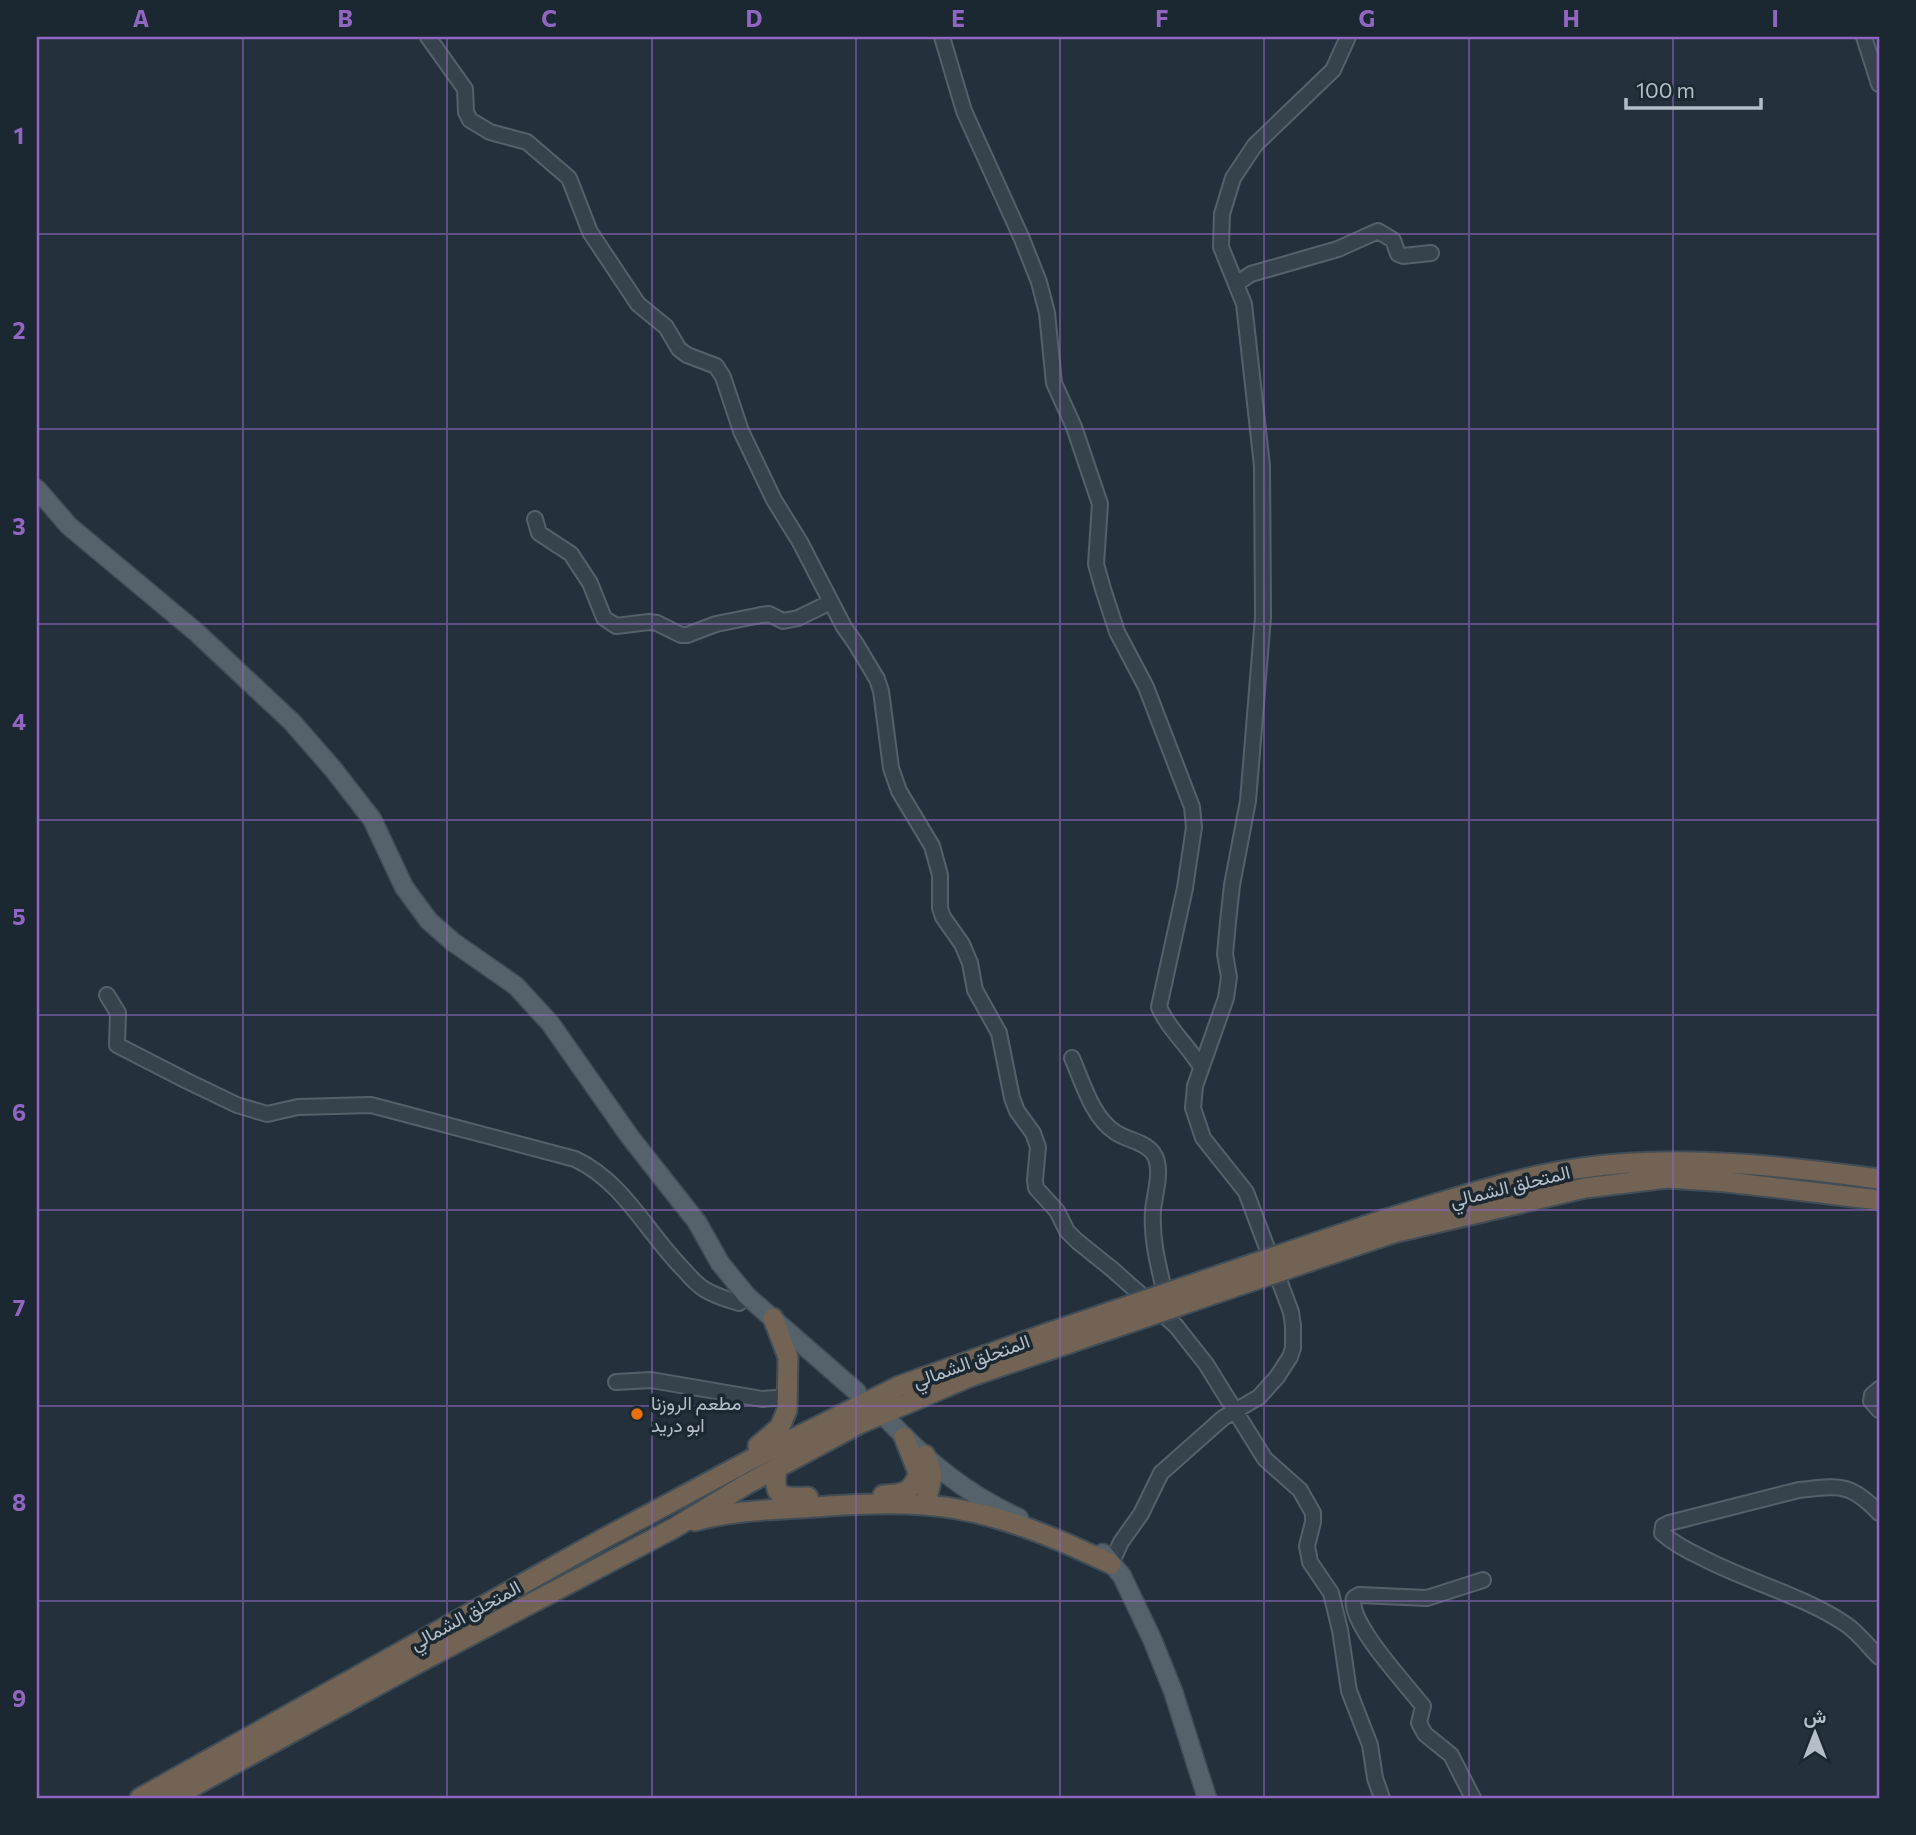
<svg xmlns="http://www.w3.org/2000/svg" width="1916" height="1835" font-family="Commissioner,Vazirmatn,sans-serif">
<rect width="100%" height="100%" fill="#24313c"/>
<g fill="none" stroke-linecap="round" stroke-linejoin="round">
<g stroke="#55616a" stroke-width="18">
<path id="minor" d="M428,37L465,89L466,112L470,120L490,132L527,142L569,178L590,232L638,304L666,327L679,349L687,355L716,366L723,377L741,431L774,500L800,542L844,627L856,644L877,679L881,691L891,768L899,791L932,846L940,875V908L943,917L962,944L970,963L975,990L999,1033L1012,1098L1017,1111L1033,1133L1038,1147L1035,1180L1036,1188L1057,1211L1067,1231L1077,1241L1113,1270L1176,1326L1206,1364L1265,1459L1300,1490L1313,1513V1522L1307,1546L1310,1562L1331,1593L1340,1630L1349,1691L1370,1745L1375,1778L1382,1798
M942,37L964,111L1022,239L1039,282L1047,313L1054,383L1074,427L1100,504L1096,564L1103,589L1117,632L1146,687L1192,807L1194,827L1185,888L1159,1007C1168,1029 1188,1045 1201,1067
M1864,37L1879,84
M1236,284L1251,274L1338,249L1378,231L1393,240L1398,254L1403,256L1431,253
M535,519L539,533L571,554L590,583L604,618L616,626L649,622L657,623L681,635H687L716,624L761,615L769,614L783,621L798,618L831,602
M107,995L118,1013L117,1045L187,1081L237,1105L267,1114L298,1107L371,1105L575,1159C624,1182 647,1233 684,1270C690,1277 696,1284 704,1289C715,1296 726,1299 739,1303L747,1296
M1072,1058C1083,1083 1092,1117 1115,1132C1126,1140 1144,1141 1153,1153C1164,1168 1154,1195 1153,1211C1151,1242 1160,1272 1167,1302
M616,1382L651,1380L762,1399L787,1397
M1879,1389L1872,1395L1871,1401L1879,1410
M1879,1513C1850,1482 1839,1486 1799,1490L1669,1523L1663,1526L1662,1533C1674,1544 1688,1551 1703,1558C1749,1582 1801,1595 1844,1623C1858,1632 1868,1646 1879,1657
M1111,1564L1121,1542L1141,1514L1161,1473L1223,1418L1259,1397L1277,1377L1290,1357L1293,1348V1326L1291,1312L1246,1192L1203,1138L1193,1108L1195,1086L1226,998L1229,977L1225,954L1228,922L1232,885L1248,801L1263,617L1262,466L1244,304L1221,247L1222,214L1233,178L1255,145L1333,70L1348,37
M1473,1798L1451,1755L1425,1734L1419,1723L1423,1706C1407,1685 1347,1622 1354,1598L1359,1595L1427,1598L1483,1580"/>
</g>
<g stroke="#404c55" stroke-width="21">
<path id="major" d="M37,489L69,526L196,632L292,722L333,769L372,819L404,887L429,921L453,942L516,986L550,1023L630,1137L697,1222L720,1263L747,1296L857,1392
M888,1420C928,1462 966,1494 1019,1518
M1103,1553L1122,1576L1152,1639L1173,1691L1207,1798"/>
</g>
<g stroke="#424e57" stroke-width="23">
<path id="highway" d="M1386,1219C1450,1200 1515,1177 1582,1168C1678,1154 1784,1166 1879,1179
M1393,1233L1585,1188L1667,1178L1727,1182L1879,1200
M904,1437L923,1485
M758,1446L780,1427L787,1410L788,1357L773,1318
M925,1455C934,1475 933,1477 927,1497
M777,1469C772,1498 782,1498 808,1497
M883,1495C903,1494 910,1494 918,1475
M695,1521C730,1511 765,1510 801,1508C842,1505 883,1502 924,1505C988,1509 1053,1536 1111,1564
M140,1798L601,1540L752,1459L899,1386L1045,1334
M172,1798L420,1662L674,1528L747,1484L859,1424L972,1376L1052,1349"/>
</g>
<use href="#minor" stroke="#37434c" stroke-width="14"/>
<use href="#major" stroke="#55626c" stroke-width="18"/>
<use href="#highway" stroke="#726354" stroke-width="19"/>
<g stroke="#424e57" stroke-width="23" stroke-linecap="butt">
<path id="highway-bridge" d="M1045,1334L1386,1219
M1052,1349L1393,1233"/>
</g>
<use href="#highway-bridge" stroke="#726354" stroke-width="19"/>
</g>
<path fill="none" stroke="#9166c3" stroke-width="2" stroke-opacity="0.55" d="M243,37V1798M447,37V1798M652,37V1798M856,37V1798M1060,37V1798M1264,37V1798M1469,37V1798M1673,37V1798M37,234H1879M37,429H1879M37,624H1879M37,820H1879M37,1015H1879M37,1210H1879M37,1406H1879M37,1601H1879"/>
<circle fill="#e8710a" stroke="#1c2831" stroke-width="2.5" cx="637" cy="1414" r="7"/>
<g text-anchor="middle" stroke-width="7" stroke-linejoin="round" paint-order="stroke">
<g font-size="19" fill="#b3bec8" stroke="#1c2831">
<text transform="translate(1510 1186) rotate(-14)" y="7">المتحلق الشمالي</text>
<text transform="translate(971 1361) rotate(-20)" y="7">المتحلق الشمالي</text>
<text transform="translate(465 1615) rotate(-29)" y="7">المتحلق الشمالي</text>
</g>
<g font-size="19" fill="#b3bec8" stroke="#1c2831" text-anchor="start">
<text x="651" y="1410">مطعم الروزنا<tspan x="651" dy="22">ابو دريد</tspan></text>
</g>
</g>
<rect width="1916" height="1835" fill="none" stroke="#1c2831" stroke-width="77"/>
<g transform="translate(1815 1733)" stroke="#1c2831" stroke-width="5" paint-order="stroke">
<path d="M0-5L12 26L0 18L-12 26Z" fill="#b3bec8"/>
<text y="-10" font-size="19" font-weight="bold" text-anchor="middle" fill="#b3bec8">ش</text>
</g>
<path d="M1626 98v10h135v-10" fill="none" stroke="#b3bec8" stroke-width="3.5"/>
<text x="1636" y="98" font-size="21" fill="#b3bec8" stroke="#1c2831" stroke-width="5" paint-order="stroke">100 m</text>
<rect x="38" y="38" width="1840" height="1759" fill="none" stroke="#9166c3" stroke-width="2.5"/>
<g font-size="23" text-anchor="middle" font-weight="bold" fill="#9166c3">
<text x="141" y="27">A</text>
<text x="345" y="27">B</text>
<text x="549" y="27">C</text>
<text x="754" y="27">D</text>
<text x="958" y="27">E</text>
<text x="1162" y="27">F</text>
<text x="1367" y="27">G</text>
<text x="1571" y="27">H</text>
<text x="1775" y="27">I</text>
<text x="19" y="144">1</text>
<text x="19" y="339">2</text>
<text x="19" y="535">3</text>
<text x="19" y="730">4</text>
<text x="19" y="925">5</text>
<text x="19" y="1121">6</text>
<text x="19" y="1316">7</text>
<text x="19" y="1511">8</text>
<text x="19" y="1707">9</text>
</g>
</svg>
